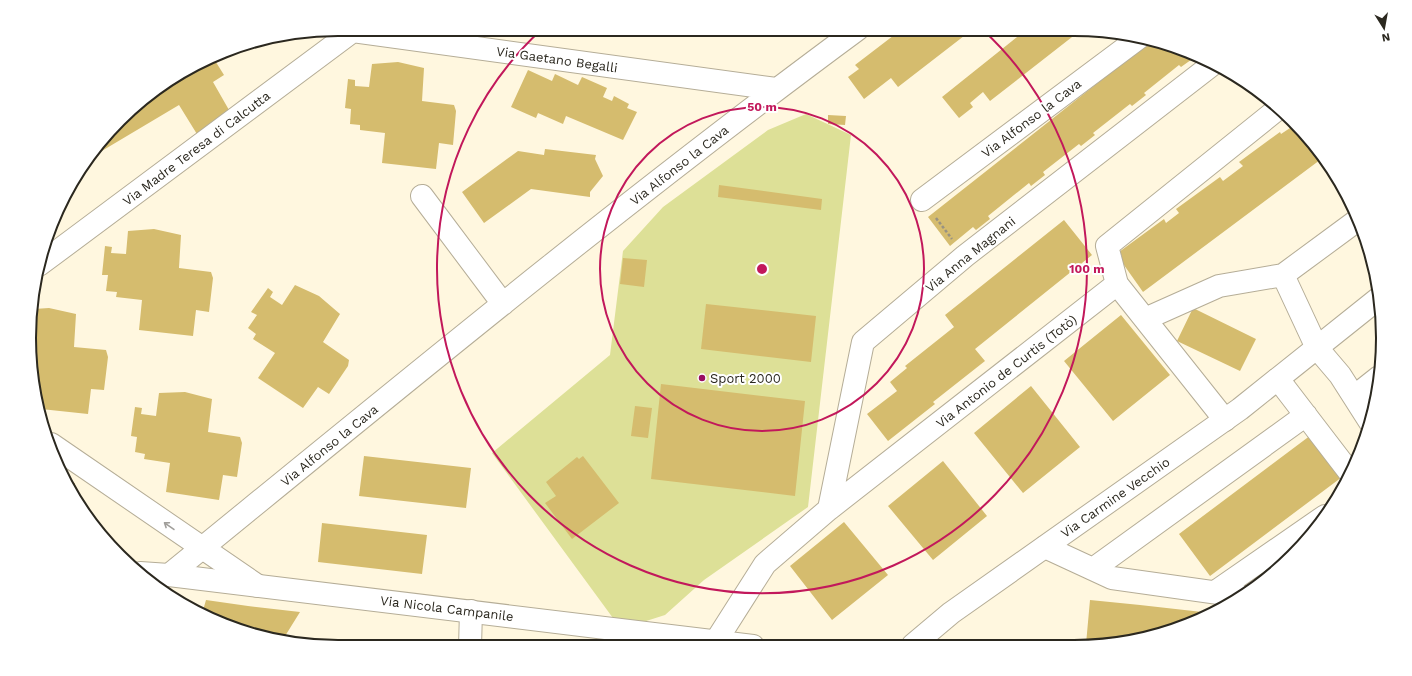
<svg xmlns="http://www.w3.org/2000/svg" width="1412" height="676" font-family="'Work Sans',sans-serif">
<rect width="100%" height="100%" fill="#fff7df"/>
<path fill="#dde097" d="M806,114L851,135L808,507L704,580L665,615L621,629L492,453L610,355L623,251L663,207L768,130Z"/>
<path fill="#d5bc6e" d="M902,29H973L898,87L891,78L864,99L848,77L859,69L855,65Z
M1027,29L1081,30L990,101L983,92L970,103L973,107L959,118L942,97Z
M1152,40L1192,53L1195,57L1181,67L1179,65L1144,93L1146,95L1132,106L1130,104L1093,133L1095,135L1081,146L1079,144L1043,172L1045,175L1031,186L1029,183L988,216L990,219L976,230L973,227L950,246L928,217Z
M214,59L224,75L213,82L233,117L200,139L179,105L95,155L93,153L150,93Z
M398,62L424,68L422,101L454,105L456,111L453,145L439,143L436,169L382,163L385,133L360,130V125L350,124L351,109L345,108L348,79L355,80V86L369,87L372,64Z
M528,70L552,81L555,74L578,85L582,77L607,88L603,97L612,101L614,96L629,104L627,108L637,112L623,140L566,116L563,124L538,113L536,118L511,107Z
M828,115L846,116L845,125L828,124Z
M1296,124L1324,157L1143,292L1119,258L1122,256L1119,252L1164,219L1166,223L1179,213L1176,209L1220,177L1223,181L1243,166L1239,162L1280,132L1281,134Z
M545,149L596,155L595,159L603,176L590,192V197L531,189L484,223L462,192L518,151L544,155Z
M719,185L822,199L821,210L718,197Z
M1064,220L1092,255L975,349L985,361L933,402L935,404L888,441L867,414L897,391L890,382L907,368L905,366L954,327L945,315Z
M154,229L181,235L179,268L211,272L213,278L209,312L196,310L193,336L139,330L142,300L116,297L117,292L106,291L108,275H102L105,246L112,247L111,253L126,254L128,231Z
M623,258L647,260L644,287L620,284Z
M295,285L319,296L340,314L323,342L349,360L348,366L329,394L318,387L303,408L258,378L275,353L253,339L256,334L248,328L257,315L251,312L268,288L273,292L270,297L282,305Z
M706,304L816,316L811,362L701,349Z
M49,308L76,314L74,347L106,350L108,357L104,390L91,389L88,414L41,409L36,392L37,379L32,378L34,309Z
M1193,308L1256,339L1240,371L1177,341Z
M1121,315L1170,375L1113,421L1064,361Z
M661,384L805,401L795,496L651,479Z
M1031,386L1080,447L1023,493L974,433Z
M185,392L212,399L208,432L240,437L242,443L237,477L223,475L219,500L166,492L170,463L144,459L145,454L135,452L137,437L131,436L135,407L142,408L141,414L156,416L159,393Z
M635,406L652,408L648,438L631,436Z
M1311,435L1342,477L1210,576L1179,534Z
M364,456L471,468L466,508L359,496Z
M583,456L619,503L572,539L545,503L556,496L546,482L577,457L579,459Z
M943,461L987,516L933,560L888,506Z
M66,482L75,483L74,492Z
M844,522L888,575L832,620L790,566Z
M322,523L427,535L422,574L318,562Z
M206,600L248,606L300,612L282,641H277L220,623L202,614Z
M1090,600L1140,605L1211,613L1192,623L1115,644H1086Z"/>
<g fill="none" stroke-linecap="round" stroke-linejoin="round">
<g stroke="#b5ad97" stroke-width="24">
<path id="minor" d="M338,29L776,89
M422,196L503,304
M922,200L1140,37
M1359,219L1283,275L1317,348L1340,375L1370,422
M39,265L353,31
M1117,284L1225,420
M1145,319L1219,286L1283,275
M1278,379L1350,473
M1355,396L1379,377
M51,444L258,586
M829,509L863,342L965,256L1213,64
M1045,547L1112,578L1240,596
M1093,569L1306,415
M169,575C396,390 622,203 858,29
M1215,592L1325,516
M716,641L765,564L829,509L1117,284L1107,246L1279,108
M470,647L471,611"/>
</g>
<g stroke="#b5ad97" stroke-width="24">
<path id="tertiary" d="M140,573L169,575L753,646
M913,645L951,613L1240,409L1379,298"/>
</g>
<path stroke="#989282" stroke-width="2.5" stroke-dasharray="3 2" stroke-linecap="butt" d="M936,218L952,239"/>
<use href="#minor" stroke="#fff" stroke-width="22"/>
<use href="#tertiary" stroke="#fff" stroke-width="22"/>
</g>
<defs><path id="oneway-shaft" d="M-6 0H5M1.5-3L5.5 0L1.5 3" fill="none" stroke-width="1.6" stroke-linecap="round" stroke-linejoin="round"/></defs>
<use stroke="#a09e9a" href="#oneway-shaft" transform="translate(169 526) rotate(-145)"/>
<g fill="none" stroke="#c2185b" stroke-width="2">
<circle cx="762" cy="269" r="162"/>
<path d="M982 29A325 325 0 1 1 542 29"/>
</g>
<circle fill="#990e61" stroke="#fff" stroke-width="1.5" cx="702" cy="378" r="4"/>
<g text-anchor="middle" stroke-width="4" stroke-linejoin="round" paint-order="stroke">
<g font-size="13" fill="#2b281f" stroke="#fff">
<text transform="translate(557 59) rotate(8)" y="5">Via Gaetano Begalli</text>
<text transform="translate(1031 118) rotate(-37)" y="5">Via Alfonso la Cava</text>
<text transform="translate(196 148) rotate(-37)" y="5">Via Madre Teresa di Calcutta</text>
<text transform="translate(679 165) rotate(-38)" y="5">Via Alfonso la Cava</text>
<text transform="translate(970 254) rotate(-39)" y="5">Via Anna Magnani</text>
<text transform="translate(1006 371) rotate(-38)" y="5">Via Antonio de Curtis (Totò)</text>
<text transform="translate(329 445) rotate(-39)" y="5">Via Alfonso la Cava</text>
<text transform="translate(1115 497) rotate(-35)" y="5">Via Carmine Vecchio</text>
<text transform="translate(447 608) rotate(7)" y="5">Via Nicola Campanile</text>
</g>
<g font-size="13" fill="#2b281f" stroke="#fff" text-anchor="start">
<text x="710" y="383">Sport 2000</text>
</g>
</g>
<path d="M0 0H1412V676H0ZM338 36H1074A302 302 0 0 1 1376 338V338A302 302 0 0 1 1074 640H338A302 302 0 0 1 36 338V338A302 302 0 0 1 338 36Z" fill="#fff" fill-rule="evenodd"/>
<path fill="none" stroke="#2b281f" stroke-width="2" d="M338 36H1074A302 302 0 0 1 1376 338V338A302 302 0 0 1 1074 640H338A302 302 0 0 1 36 338V338A302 302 0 0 1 338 36Z"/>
<circle cx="762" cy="269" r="6" fill="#c2185b" stroke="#fff" stroke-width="2"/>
<g font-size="12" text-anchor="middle" font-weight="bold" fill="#c2185b" stroke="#fff" stroke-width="4" stroke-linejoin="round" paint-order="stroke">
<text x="762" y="111">50 m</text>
<text x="1087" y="273">100 m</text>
</g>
<g transform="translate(1384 28) rotate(169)" stroke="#ffffff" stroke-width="3" paint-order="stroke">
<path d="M0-3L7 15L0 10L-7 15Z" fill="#2b281f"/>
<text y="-6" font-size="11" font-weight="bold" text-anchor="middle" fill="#2b281f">N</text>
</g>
</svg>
